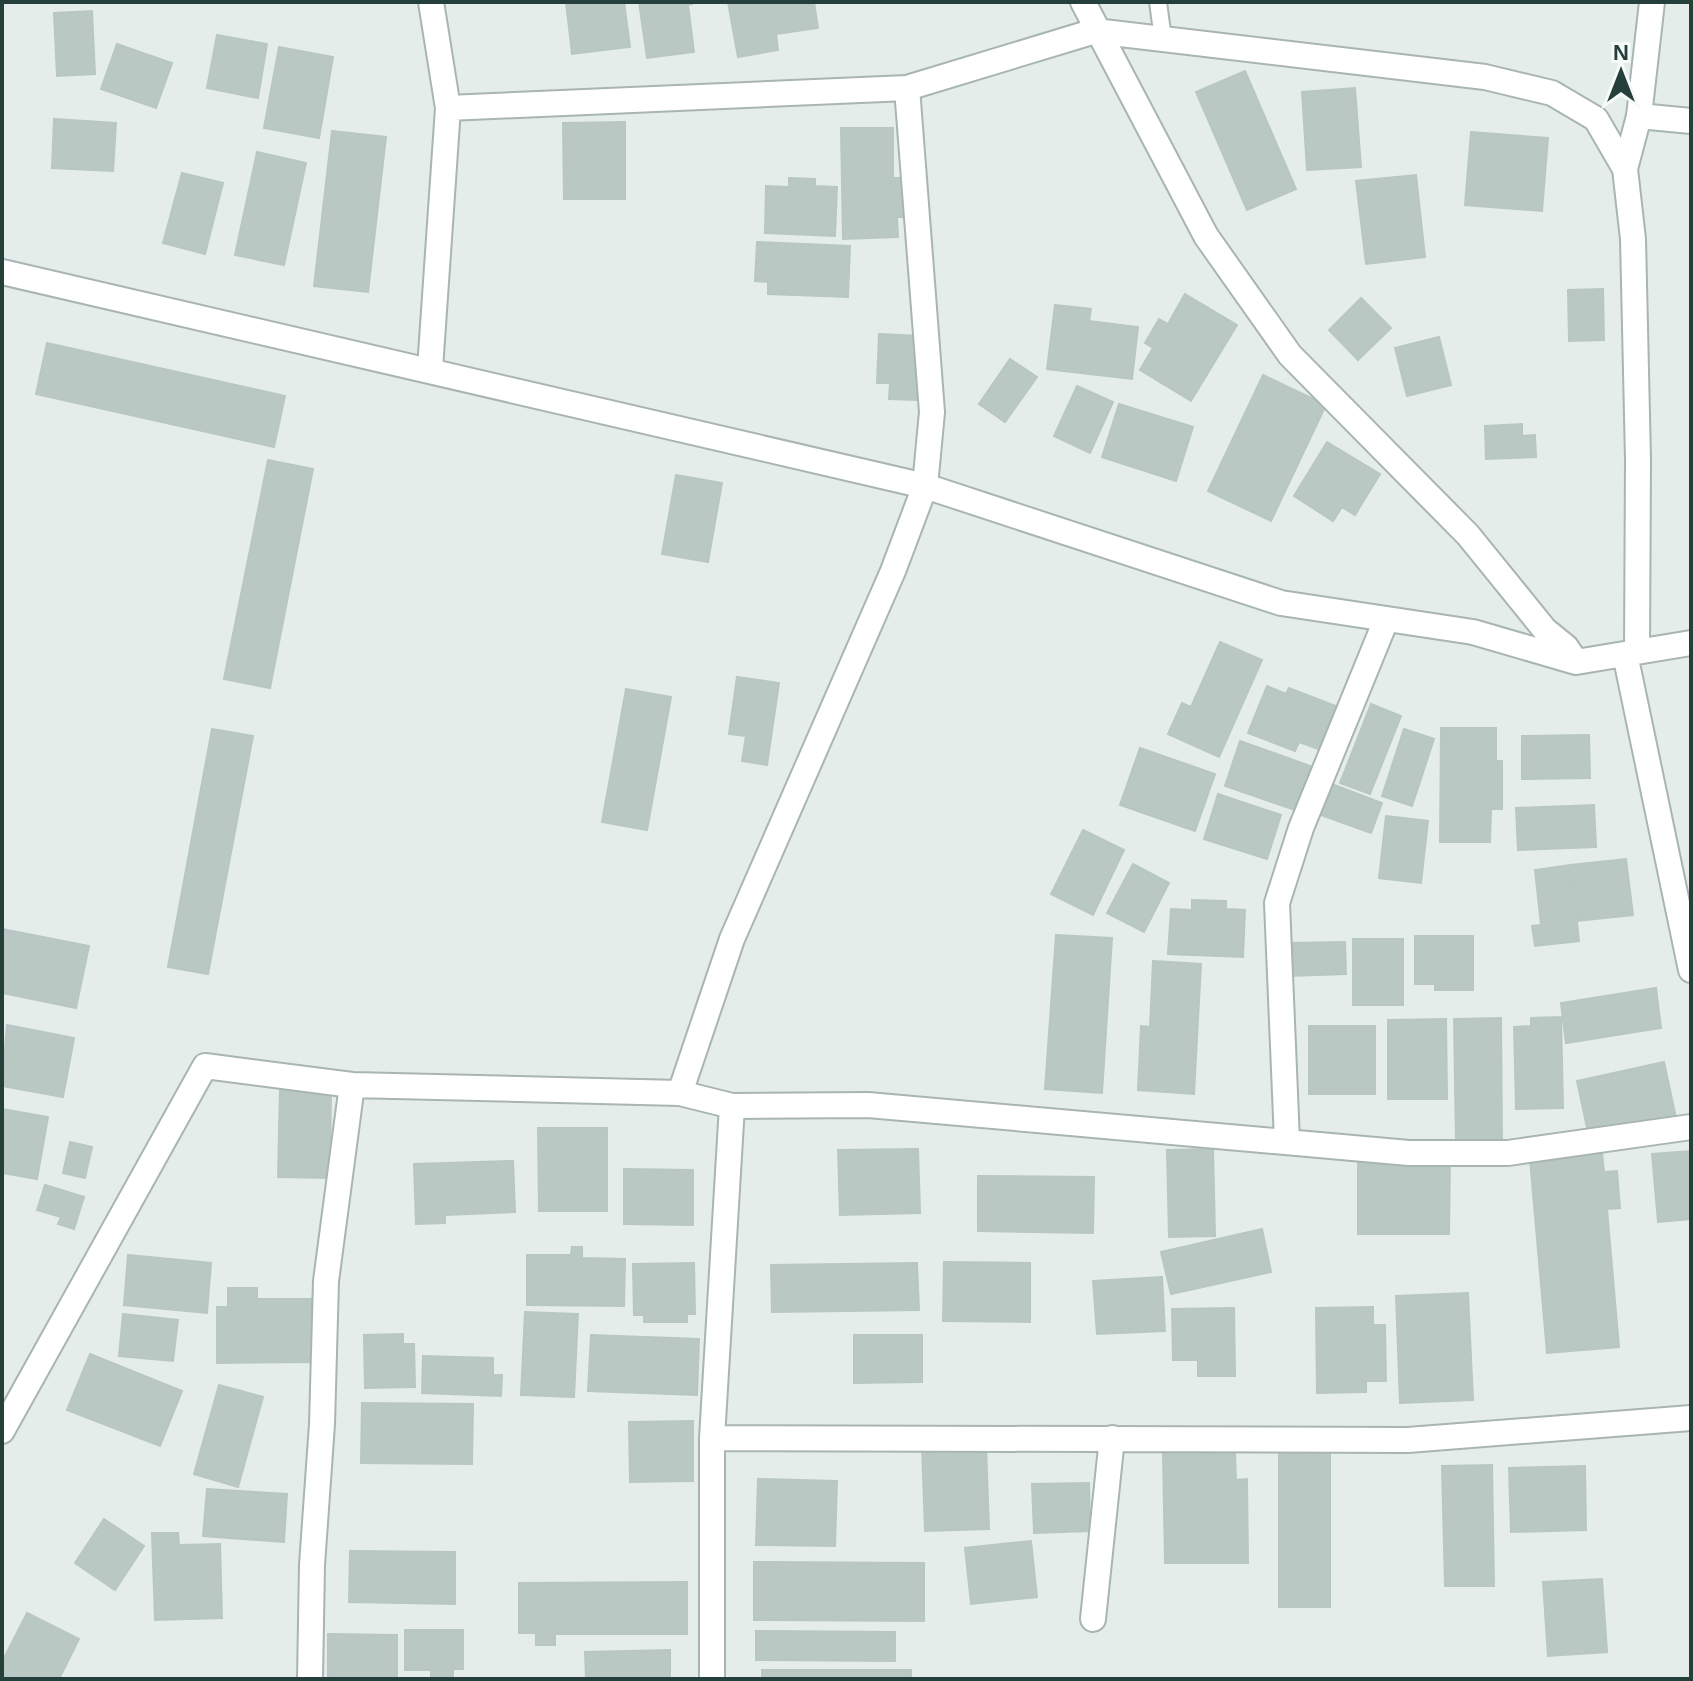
<svg xmlns="http://www.w3.org/2000/svg" width="1693" height="1681" font-family="Helvetica,sans-serif">
<rect width="100%" height="100%" fill="#e5edeb"/>
<path fill="#bac8c4" stroke="#b8c7c3" stroke-width="2" d="M566,2H624L630,47L572,54Z
M639,2H698L688,5L694,52L647,58Z
M728,2H814L818,28L776,34L778,50L738,57Z
M92,11L95,74L57,76L54,13Z
M217,35L267,44L258,98L207,88Z
M117,44L172,63L156,108L101,89Z
M279,47L333,57L319,138L264,128Z
M1245,71L1296,189L1247,210L1196,92Z
M1355,88L1361,167L1307,170L1302,92Z
M54,119L116,123L113,171L52,168Z
M625,122V199H564L563,123Z
M841,128H893V178H908L909,217H897L898,237L843,239Z
M332,131L386,137L368,292L314,286Z
M1471,132L1548,138L1542,211L1465,205Z
M257,152L306,163L284,265L235,255Z
M182,173L223,183L205,254L163,243Z
M1416,175L1425,257L1366,264L1356,181Z
M789,178L815,179V186L837,187L835,236L765,233L766,186L789,187Z
M757,242L850,246L848,297L768,294V282L755,281Z
M1603,289L1604,340L1569,341L1568,290Z
M1185,294L1237,325L1191,401L1140,370L1153,348L1145,343L1159,319L1168,324Z
M1361,298L1391,328L1358,360L1329,330Z
M1055,305L1091,309L1089,321L1138,327L1132,379L1047,369Z
M879,334L920,336L917,400L889,399L890,383H877Z
M1439,337L1451,385L1407,396L1395,348Z
M47,343L285,396L274,447L36,394Z
M1010,359L1037,377L1005,422L979,404Z
M1263,375L1326,405L1271,521L1208,491Z
M1077,386L1113,402L1090,453L1054,436Z
M1119,404L1193,427L1176,481L1102,457Z
M1522,424V436L1535,435L1536,457L1486,459L1485,426Z
M1327,442L1380,474L1355,515L1342,507L1333,521L1294,496Z
M268,460L313,469L270,688L224,679Z
M676,475L722,483L708,562L662,554Z
M1220,642L1262,660L1219,757L1168,734L1182,703L1191,707Z
M737,677L779,683L767,765L742,761L746,736L729,734Z
M1267,686L1286,694L1289,688L1341,708L1324,751L1299,742L1295,751L1248,733Z
M626,689L671,697L647,830L602,822Z
M1371,704L1401,716L1370,794L1340,783Z
M1441,728H1496V761H1502V809H1491L1490,842H1440Z
M212,729L253,736L208,974L168,967Z
M1404,729L1434,739L1412,806L1382,796Z
M1589,735L1590,778L1522,779V736Z
M1240,741L1313,767L1298,811L1225,786Z
M1140,748L1215,774L1195,831L1120,805Z
M1329,783L1382,803L1371,833L1318,814Z
M1218,794L1281,815L1267,859L1204,839Z
M1594,805L1596,847L1518,850L1516,808Z
M1386,816L1428,821L1421,883L1379,878Z
M1083,830L1124,850L1093,915L1051,894Z
M1626,859L1633,915L1577,921L1571,865Z
M1133,864L1169,883L1144,932L1107,913Z
M1571,865L1579,941L1535,946L1532,926L1541,925L1535,870Z
M1192,900L1226,901V909L1245,910L1243,957L1168,954L1171,909L1192,910Z
M2,929L89,946L76,1008L2,993Z
M1056,935L1112,938L1102,1093L1045,1089Z
M1415,936H1473V990H1435V984H1415Z
M1353,939H1403V1005H1353Z
M1345,942L1346,974L1289,976V943Z
M1153,961L1201,964L1194,1094L1138,1090L1141,1026L1150,1027Z
M1656,988L1661,1028L1566,1043L1561,1003Z
M1561,1017L1563,1108L1516,1109L1514,1027L1531,1026V1018Z
M1501,1018L1502,1144H1456L1454,1019Z
M1446,1019L1447,1099H1388V1020Z
M7,1025L74,1038L63,1097L2,1086Z
M1309,1026H1375V1094H1309Z
M1664,1062L1676,1118L1589,1137L1577,1081Z
M280,1086L331,1087L330,1178L278,1177Z
M2,1109L48,1117L37,1179L2,1173Z
M538,1128H607V1211H539Z
M70,1142L92,1147L85,1178L63,1173Z
M918,1149L920,1213L840,1215L838,1150Z
M1213,1149L1215,1236L1169,1237L1167,1150Z
M1691,1151V1219L1658,1222L1652,1154Z
M1602,1153L1604,1172L1617,1171L1620,1208L1607,1209L1619,1347L1547,1353L1530,1159Z
M1358,1160L1450,1161L1449,1234H1358Z
M513,1161L515,1212L445,1215V1223L416,1224L414,1164Z
M624,1169L693,1170V1225L624,1224Z
M978,1176L1094,1177L1093,1233L978,1231Z
M45,1185L84,1197L74,1229L58,1224L61,1217L37,1210Z
M1262,1229L1271,1272L1171,1294L1161,1252Z
M572,1247H582V1258L625,1259L624,1306L527,1305V1255H571Z
M128,1255L211,1263L207,1313L124,1305Z
M944,1262L1030,1263V1322L943,1321Z
M694,1263L695,1314H687V1322H644V1315H634L633,1264Z
M917,1263L919,1310L772,1312L771,1265Z
M1162,1277L1165,1331L1097,1334L1093,1281Z
M228,1288H257V1299H311L312,1362L217,1363V1307H228Z
M1468,1293L1473,1400L1400,1403L1396,1296Z
M1373,1307V1325H1385L1386,1381H1366V1392L1317,1393L1316,1308Z
M1234,1308L1235,1376H1198V1360H1173L1172,1309Z
M525,1312L578,1314L574,1397L521,1395Z
M123,1314L178,1320L173,1361L119,1356Z
M403,1334V1344H414L415,1387L365,1388L364,1335Z
M591,1335L699,1339L697,1395L588,1391Z
M854,1335H922V1382L854,1383Z
M90,1354L182,1391L160,1446L67,1410Z
M423,1356L493,1358V1375H502L501,1396L422,1393Z
M219,1385L263,1397L238,1487L194,1474Z
M362,1403L473,1404L472,1464L361,1463Z
M693,1421V1481L630,1482L629,1422Z
M1279,1441L1330,1442V1607H1279Z
M986,1445L989,1529L925,1531L922,1447Z
M1235,1452L1236,1480L1247,1479L1248,1563H1165L1163,1453Z
M1492,1465L1494,1586H1445L1442,1466Z
M1585,1466L1586,1530L1511,1532L1509,1468Z
M758,1479L837,1481L835,1546L756,1545Z
M1089,1483L1090,1531L1034,1533L1032,1484Z
M207,1489L287,1494L284,1542L203,1536Z
M104,1519L144,1546L115,1590L75,1563Z
M152,1533H178L179,1545L220,1544L222,1618L155,1620Z
M1031,1541L1037,1597L971,1604L965,1548Z
M350,1551L455,1552V1604L349,1602Z
M754,1562L924,1563V1621L754,1620Z
M1602,1579L1607,1652L1548,1656L1543,1582Z
M687,1582V1634H555V1645H536V1633H519V1583Z
M27,1613L79,1639L59,1679H2V1662Z
M405,1630H463V1669H453V1679H431V1670H405Z
M756,1631L895,1632V1661L756,1660Z
M328,1634L397,1635V1679H328Z
M670,1650V1679H586L585,1652Z
M762,1670H911V1679H762Z"/>
<g fill="none" stroke-linecap="round" stroke-linejoin="round">
<g stroke="#a8b5b3" stroke-width="20">
<path id="service" d="M1158,2L1163,39"/>
</g>
<g stroke="#a8b5b3" stroke-width="28">
<path id="minor" d="M448,108L907,88L1095,31
M1639,116L1691,121
M430,369L448,108L431,2
M680,1093L732,939L893,571L925,486L932,412L907,88
M732,1106L868,1105L1409,1153H1508L1691,1127
M1287,1141L1277,903L1301,828L1386,620
M2,1431L205,1066L352,1085L680,1093L732,1106L712,1438V1679
M712,1438L1408,1440L1691,1418
M1093,1619L1112,1438
M310,1679L312,1565L322,1424L326,1281L352,1085"/>
</g>
<g stroke="#a8b5b3" stroke-width="28">
<path id="tertiary" d="M1083,2L1206,236L1290,355L1468,535L1545,630L1566,647L1575,660
M1095,31L1485,77L1552,93L1596,119L1625,169L1633,239L1638,459L1637,652
M1625,169L1639,116L1652,2
M2,272L925,486L1281,603L1473,632L1576,662L1691,643
M1625,654L1691,970"/>
</g>
<use href="#service" stroke="#fff" stroke-width="16"/>
<use href="#minor" stroke="#fff" stroke-width="24"/>
<use href="#tertiary" stroke="#fff" stroke-width="24"/>
</g>
<rect width="1693" height="1681" fill="none" stroke="#253f3b" stroke-width="8"/>
<g transform="translate(1621 72)" stroke="#f6faf8" stroke-width="6" paint-order="stroke">
<path d="M0-6L14 30L0 20L-14 30Z" fill="#253f3b"/>
<text y="-12" font-size="22" font-weight="bold" text-anchor="middle" fill="#253f3b">N</text>
</g>
</svg>
